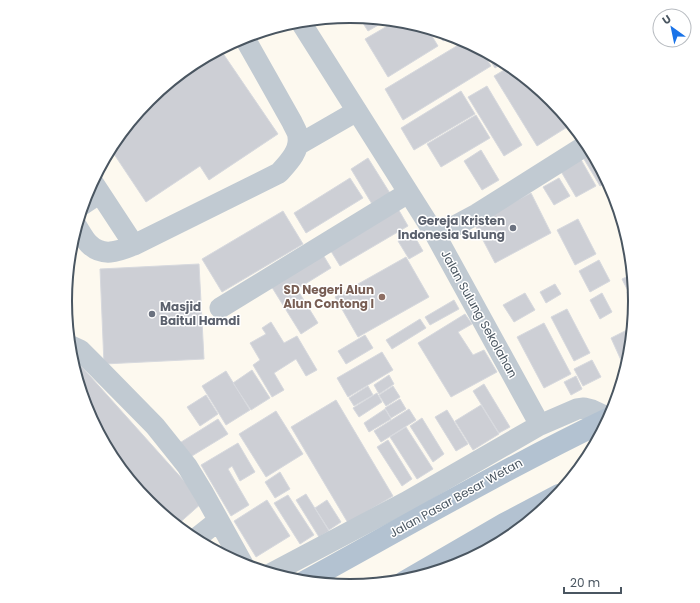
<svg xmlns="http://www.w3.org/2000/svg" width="700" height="603" font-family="Poppins,sans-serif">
<rect width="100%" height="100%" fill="#f5f3f3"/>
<path fill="#fdf9ef" d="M65 301a285 285 0 1 1 570 0a285 285 0 1 1-570 0Z"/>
<path fill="#cdcfd5" stroke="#d7d9de" d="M359,17L387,20L368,31Z
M396,21L406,22L427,28L438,46L388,77L365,39Z
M436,31L452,35L443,41Z
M465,41L481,50L491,66L403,120L385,89Z
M220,49L278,134L209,180L200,166L146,202L110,148L113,143L148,99L192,64Z
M485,52L505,62L495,68Z
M511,66L552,100L572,124L537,146L494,76Z
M487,86L522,145L504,156L468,97Z
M461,91L475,114L414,150L401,128Z
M476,115L490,138L441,167L427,144Z
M590,149L608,182L600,186L581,154Z
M481,150L499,180L482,190L464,161Z
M579,156L596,186L576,197L559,168Z
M368,158L393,198L375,209L351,169Z
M350,178L363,198L306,233L294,213Z
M559,178L570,196L554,205L543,187Z
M531,193L551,233L495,263L474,223Z
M397,207L408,226L340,266L329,248Z
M283,211L303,244L222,292L202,259Z
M578,219L596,254L575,265L557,230Z
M412,232L423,251L409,259L398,241Z
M319,248L331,268L297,289L318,323L301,334L268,281Z
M406,257L429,297L358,337L335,297Z
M599,260L610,281L590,292L579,271Z
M199,264L204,359L104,364L100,269Z
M633,274L634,288L628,291L622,279Z
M555,284L561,294L546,303L540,292Z
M634,288L635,302V307L627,292Z
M525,293L535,310L514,322L503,305Z
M602,293L612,312L600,319L590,300Z
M454,300L459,309L430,325L425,317Z
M567,309L590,353L574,361L551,317Z
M465,314L472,324L458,332L473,355L484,350L497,372L451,397L418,343Z
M420,319L426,328L392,349L386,340Z
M271,322L284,343L297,336L317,370L306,376L296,359L274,373L284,390L272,397L253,365L260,360L250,343L266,334L262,328Z
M544,323L571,374L544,388L517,337Z
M633,327L630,357L627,369H625L611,338Z
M365,335L373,348L346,364L338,351Z
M382,352L393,370L348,397L337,378Z
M73,357L203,502L176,526L148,503L112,460L86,411L71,359Z
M592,360L601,377L583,386L574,369Z
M252,370L270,398L251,410L233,383Z
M226,371L250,410L226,425L202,386Z
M389,375L394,384L379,394L374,385Z
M576,376L582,389L571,395L564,382Z
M484,384L510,427L499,433L473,391Z
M368,386L373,395L354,406L349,398Z
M393,386L400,397L386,406L379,395Z
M377,393L382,402L359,417L353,408Z
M206,395L218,414L200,426L187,407Z
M400,399L406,409L391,418L385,408Z
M336,400L393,496L348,523L291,427Z
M481,405L499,434L473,450L455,421Z
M385,409L391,419L369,432L364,423Z
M409,409L416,420L381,442L374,431Z
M447,410L468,444L456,451L435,417Z
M276,411L303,454L266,477L239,434Z
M422,418L444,454L433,462L410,426Z
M218,419L228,434L187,459L178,444Z
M406,427L433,469L417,479L390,437Z
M388,440L412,479L402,486L377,447Z
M238,443L255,472L240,481L232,466L228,469L249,505L231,516L201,465Z
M280,472L290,489L275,498L265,482Z
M306,494L329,531L319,537L296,500Z
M288,495L314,535L300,544L274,503Z
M267,500L290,536L256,557L234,521Z
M327,500L341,522L329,530L315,508Z"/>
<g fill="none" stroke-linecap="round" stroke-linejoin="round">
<path stroke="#c1cad2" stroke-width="21" d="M300,21L436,236L540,425
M298,145L357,111
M92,181L134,245
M82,205L100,193
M76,225C80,231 84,239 89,244C103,258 119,251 134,245L279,173C288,163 300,151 298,137C298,132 294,127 292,122L244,37
M436,236L477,214L588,144
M220,308L408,193
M69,345L80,350L96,366L155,426L187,466L204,494L244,566
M504,524L511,537
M194,540L218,521
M270,574L406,502L540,425L577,409L584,408L592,410L609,418"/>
<path stroke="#b3c2d1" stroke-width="22" d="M304,582C406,526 506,468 610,418
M404,582L504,524L559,495"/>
</g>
<g fill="#6b7280" stroke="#fff" stroke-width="1.5">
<circle cx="513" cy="228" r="4"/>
<circle cx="152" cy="314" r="4"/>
</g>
<circle fill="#8d6e63" stroke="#fff" stroke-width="1.5" cx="382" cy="297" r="4"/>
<g text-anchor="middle" stroke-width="3" stroke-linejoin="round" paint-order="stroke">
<g font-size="12" font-weight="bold" fill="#5b616d" stroke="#fff" text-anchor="end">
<text x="505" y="225">Gereja Kristen<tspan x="505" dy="14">Indonesia Sulung</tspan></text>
<text x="160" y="311" text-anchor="start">Masjid<tspan x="160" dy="14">Baitul Hamdi</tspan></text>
</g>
<g font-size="12" font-weight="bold" fill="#785e54" stroke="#fff" text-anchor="end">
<text x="374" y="294">SD Negeri Alun<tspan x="374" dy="14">Alun Contong I</tspan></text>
</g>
<g font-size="12" fill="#4a5661" stroke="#fff">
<text transform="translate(479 314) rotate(61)" y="4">Jalan Sulung Sekolahan</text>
<text transform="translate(456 498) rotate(-29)" y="4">Jalan Pasar Besar Wetan</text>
</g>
</g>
<path d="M0 0H700V603H0ZM72 301a278 278 0 1 1 556 0a278 278 0 1 1-556 0Z" fill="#fff" fill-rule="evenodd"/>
<path fill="none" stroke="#4a5661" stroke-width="2" d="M72 301a278 278 0 1 1 556 0a278 278 0 1 1-556 0Z"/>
<g transform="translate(672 28) rotate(327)"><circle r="19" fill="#ffffff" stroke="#b7bbc0"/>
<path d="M0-3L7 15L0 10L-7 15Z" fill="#1a73e8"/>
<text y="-6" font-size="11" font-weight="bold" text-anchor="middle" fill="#4a5661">U</text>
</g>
<path d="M564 587v6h57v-6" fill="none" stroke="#4a5661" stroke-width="2"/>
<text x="570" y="587" font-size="12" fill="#4a5661" stroke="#ffffff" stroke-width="3" paint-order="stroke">20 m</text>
</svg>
